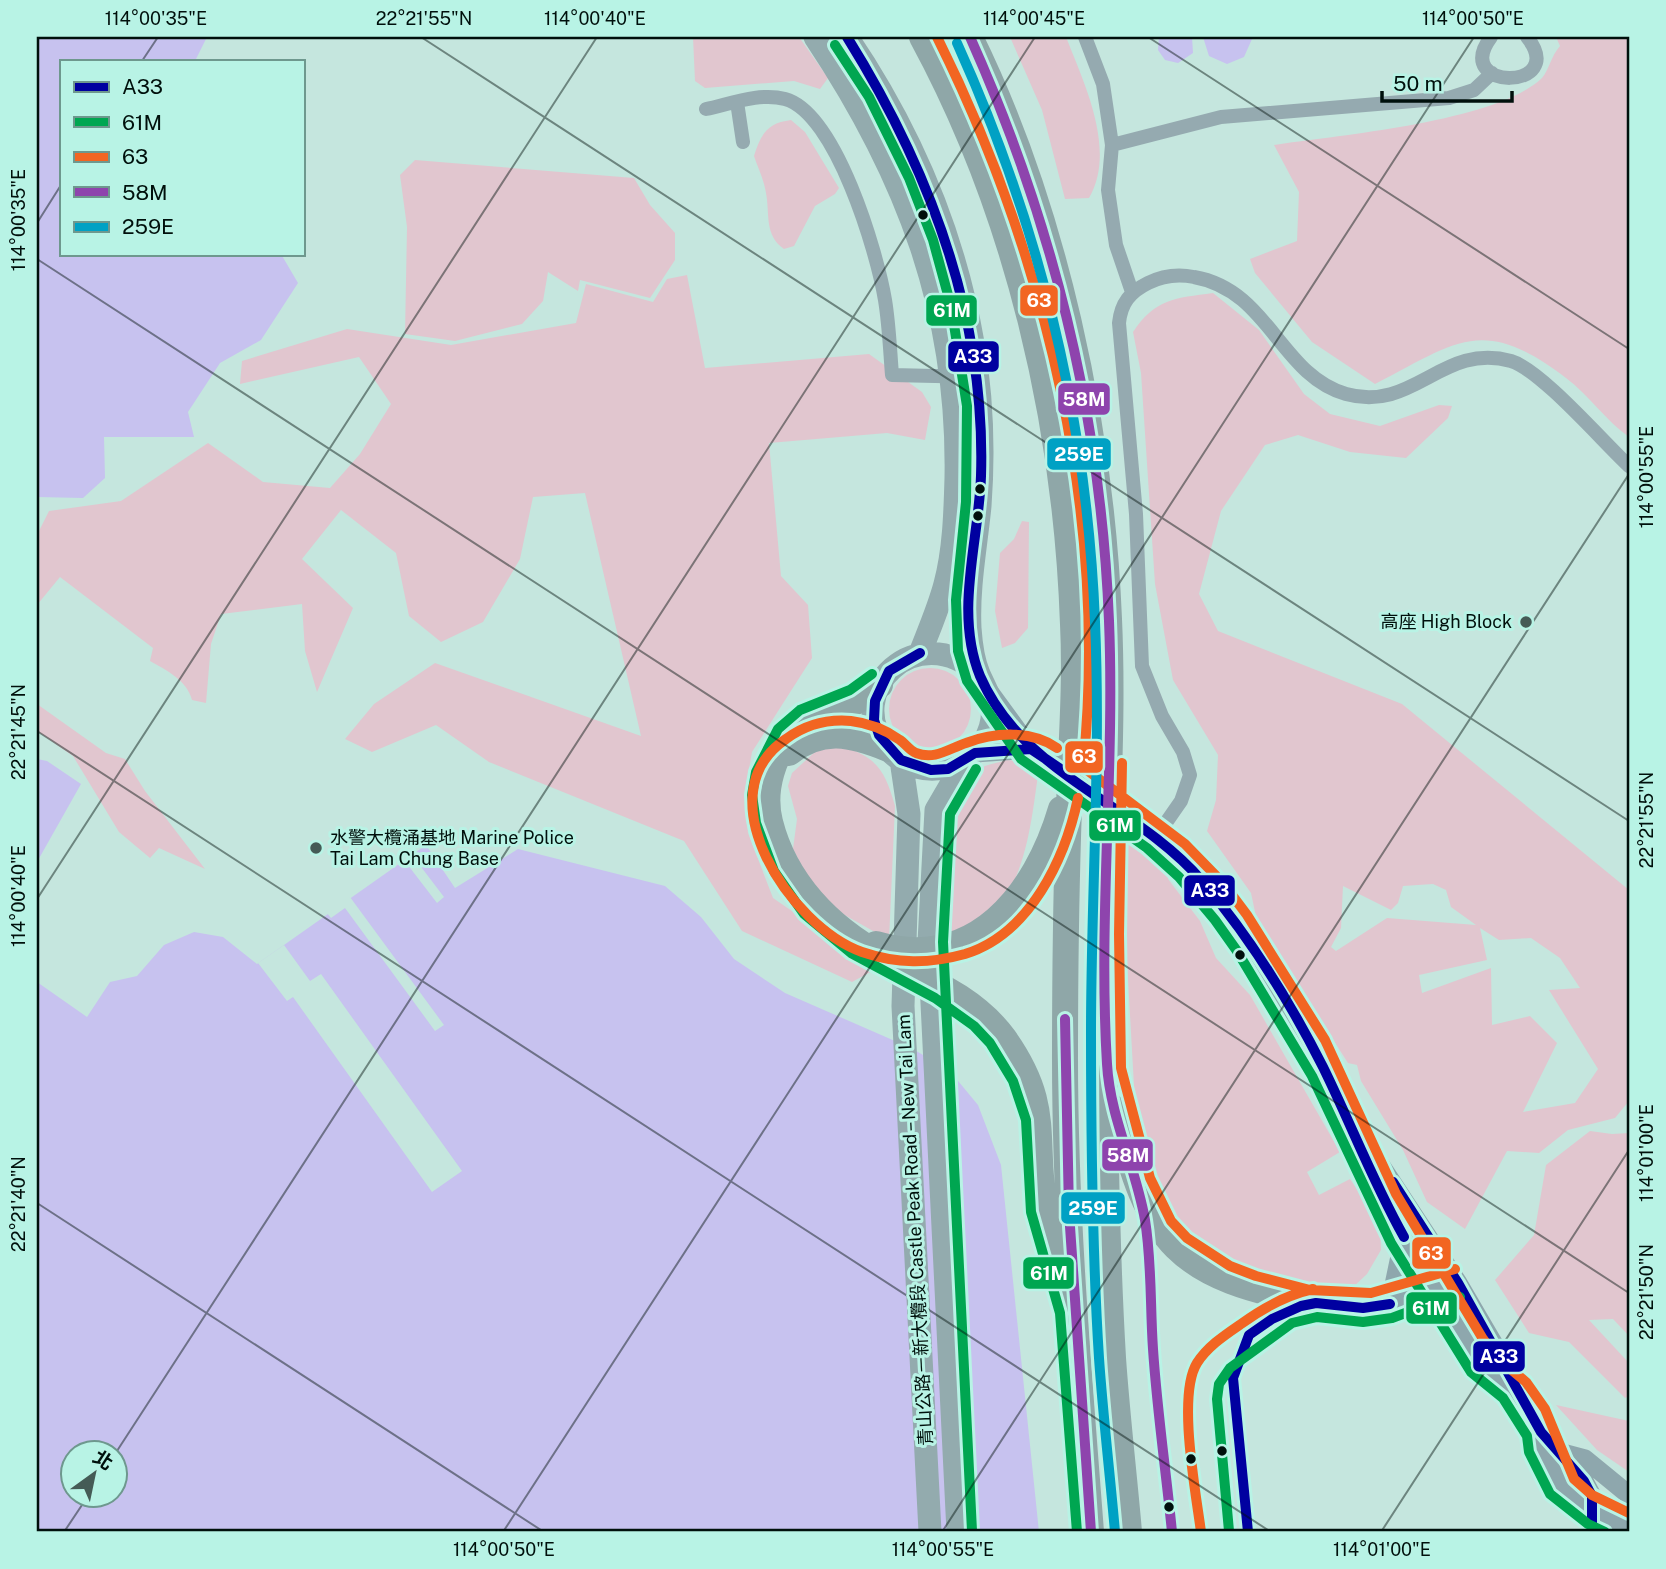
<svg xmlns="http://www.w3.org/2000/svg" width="1666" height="1569" font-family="'Public Sans','Noto Sans TC',sans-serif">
<rect width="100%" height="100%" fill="#c5e6de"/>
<path fill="#e1c6cf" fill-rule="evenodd" d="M693,37H799L828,78L820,89L794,81L705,88L695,81Z
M1010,37H1066C1084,83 1117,150 1089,198L1065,199L1042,110Z
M1556,37H1629V437C1606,421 1589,395 1566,378C1482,314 1457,342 1375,384L1312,342L1255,273L1250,259L1297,241L1299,192L1274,145C1339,135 1496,122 1542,78C1549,70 1551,56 1560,46Z
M791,120L805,132L839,188L835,194L815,206L794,246L784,249C764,235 770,214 766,193C764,180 758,168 754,156C761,134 767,123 791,120Z
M415,160L634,178L650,205L675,233V260L650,298L580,280L578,291L548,272L543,301L522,324L455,341L405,334L407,227L400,175Z
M687,275L705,368L869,354L922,392L931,407L925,440L887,433L769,443L781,576L808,605L812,658L752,752L745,792L748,833L773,898L876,969L852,982L742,931L684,841L489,762L436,725L372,752L345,739L374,704L435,663L641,736L585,493L533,497L520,559L483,622L441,642L409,616L396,553L341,510L302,559L353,608L317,692L305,651L302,604L221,614L211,644L206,703L192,700C187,680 166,670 150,661L153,648L60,577L37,605V535L49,511L121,501L208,443L263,482L330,488L360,454L391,404L359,357L240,384L242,361L347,329L451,345L576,323L586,284L653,302L667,279Z
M1213,293L1259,330L1304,394L1330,414L1380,426L1439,405L1452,406L1448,418L1406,458L1350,452L1298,435L1265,445L1221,511L1199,594L1218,631L1402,704L1629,890V1101L1615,1118L1568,1130L1539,1153L1507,1151L1465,1229L1427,1202L1403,1150L1361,1081L1357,1065L1348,1063L1257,921L1251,893L1207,831L1216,800L1218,755L1173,680L1155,584L1141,373L1133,332C1155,299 1175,298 1213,293ZM1433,884L1446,890L1451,907L1476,925L1387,918L1336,951L1331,947L1341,928L1343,886L1391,910L1398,903L1403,886ZM1480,928L1499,940L1531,938L1560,958L1580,988L1549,990L1598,1069L1575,1103L1523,1112L1557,1043L1530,1016L1492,1025L1491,968L1422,993L1419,975L1487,960Z
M1022,521L1029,522L1028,628L1015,643L1002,648L995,611L1000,553L1014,539Z
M889 709a41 41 0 1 1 82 0a41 41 0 1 1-82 0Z
M37,704L106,753L125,759L145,791L205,869L159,848L150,858L119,832L73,756L37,731Z
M840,746C876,756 885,770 895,806L889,940L834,909L810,882L793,849L797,819L788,786L792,773L818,749Z
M1006,760L1023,761L1039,768C1032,814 1027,890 984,919C973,926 956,930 944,935C944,891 932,792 981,768C988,764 998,763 1006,760Z
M1124,842L1168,866V879L1200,921L1216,958L1250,995L1340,1152L1307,1172L1319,1195L1350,1179L1380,1223L1381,1250L1367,1274L1350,1290L1330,1293L1241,1271L1206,1251L1174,1221L1151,1185L1137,1139L1121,855Z
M1590,1131L1612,1134L1629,1133V1336L1613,1319L1589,1320L1629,1363V1396L1625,1398L1569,1342L1529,1333L1495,1280L1534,1235L1546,1165Z
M1556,1405L1629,1421V1472L1597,1450Z"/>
<path fill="#c7c2ef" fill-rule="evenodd" d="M37,37H207L195,61H61V254H281L298,283L261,340L220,363L188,412L194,437H104L105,478L83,498L37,497Z
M1159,37H1192L1193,53L1178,63L1165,60L1158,50Z
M1203,37H1246L1252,39L1244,57L1227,64L1209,56Z
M37,759L47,761L81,784L37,862Z
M426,845L455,888L518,849L665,886L701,917L734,959L785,993L911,1048L949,1070L978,1105L1001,1165L1039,1532H37V982L87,1017L110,982L137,976L164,945L194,932L223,937L257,964ZM74,1454H116V1496H74Z"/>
<path fill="#c5e6de" d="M412,855L444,897L437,903L404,860Z
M350,897L444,1025L435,1031L345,908L331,918L327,913Z
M284,945L310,981L321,974L462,1171L432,1192L293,997L287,1001L258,963Z"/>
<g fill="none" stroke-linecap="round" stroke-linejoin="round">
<path stroke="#95aab0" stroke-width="14" d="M1085,37L1103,84L1112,145L1108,190L1116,245L1132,292
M1491,37C1450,92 1570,91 1527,37
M737,102L743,142
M706,109C730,104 760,92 785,99C836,113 877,252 885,300C889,324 890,350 892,375L978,377
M1112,145L1221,117L1449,98L1474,90L1492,73
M1156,837L1181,801L1190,775L1183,752L1162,716L1142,666L1136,514L1119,323C1121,303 1130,292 1148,283C1162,276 1179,274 1194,277C1269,290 1280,375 1346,394C1414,413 1442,342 1511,361C1541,370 1603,442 1629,466"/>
<path stroke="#8ea7ad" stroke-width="19" d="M988,690L1031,749L1156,837L1189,867L1226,911L1249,943L1325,1070L1341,1109L1404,1237L1483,1365L1514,1388
M975,753L1031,749
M1370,1149L1458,1283L1499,1353L1514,1388L1541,1432L1584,1481L1592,1496V1532
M1316,1303L1363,1308L1390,1304L1446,1284
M1390,1304L1404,1237
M1542,1443C1550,1492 1590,1507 1629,1528
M1555,1451L1585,1459L1629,1495"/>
<path stroke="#93abae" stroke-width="23" d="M815,37C907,175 959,311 956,478C955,513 954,550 945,584C939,607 929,630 920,653
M847,37C910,130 954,232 973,343C982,396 984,452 980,506C976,547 968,587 970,628C971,643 973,660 979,674C986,690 994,701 992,719C985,769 919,787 887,748C841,691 917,617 979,674
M901,760L909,814L903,1006L930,1532
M958,1532L929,942L936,810L964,762"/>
<path stroke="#8fa7a8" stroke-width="26" d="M922,37C1018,214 1066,424 1073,624C1076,685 1071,746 1069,807C1066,891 1065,975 1065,1059C1065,1217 1079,1375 1091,1532
M970,37C1055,210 1101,426 1109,619C1114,728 1105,837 1105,946C1104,1083 1105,1221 1113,1358C1117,1416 1124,1474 1129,1532
M880,685C868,693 858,702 844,708C828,714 809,717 797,729C773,753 762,790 770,822C785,882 829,927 882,956C926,979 974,997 1004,1038C1053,1107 1032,1137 1045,1210C1048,1230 1057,1251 1062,1271
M789,753C822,727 851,734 888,749
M876,944C975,973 1036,894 1061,809
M1116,1109C1148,1244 1177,1278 1316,1303"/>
<g stroke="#b8f3e5" stroke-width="16">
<path id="bus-1" d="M847,37C930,170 986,317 981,476C979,541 954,612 980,676C1022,774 1136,804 1202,881C1250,937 1290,1002 1323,1067C1351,1124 1373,1182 1404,1237
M920,653L889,671L875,701L874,720L879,735L901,760L931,770L948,769L975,753L1031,749L1065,772
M1393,1182L1458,1283L1541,1432L1584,1481L1592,1496V1532
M1248,1532L1233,1378L1249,1335L1272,1319L1301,1306L1316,1303L1363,1308L1390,1304"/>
</g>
<g stroke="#b8f3e5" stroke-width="16">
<path id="bus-2" d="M835,45L869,97L909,178L933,240L951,306L967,406L966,502L956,600L958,651L967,681L1021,759L1147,848L1179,877L1215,920L1237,951L1312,1076L1391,1243L1471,1372L1503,1398L1527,1436L1529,1452L1550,1494L1588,1524L1605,1532
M872,674L850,690L800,710L778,729L756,772L752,795L756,823L774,871L804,914L851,953L935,998L974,1026L990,1043L1013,1081L1026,1120L1031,1212L1060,1313L1077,1532
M972,1531L943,942L950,814L976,769
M1229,1531L1217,1399L1219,1384L1230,1368L1292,1323L1317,1317L1363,1322L1392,1318L1440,1300L1460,1297"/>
</g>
<g stroke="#b8f3e5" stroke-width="16">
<path id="bus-3" d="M937,37C1047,258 1109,519 1083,767L1185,844L1223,883L1247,915L1325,1040L1396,1194L1483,1339L1496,1357L1526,1382L1545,1409L1574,1479L1592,1495L1629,1513
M1057,748C1032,730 995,732 966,743C948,749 935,760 916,753C909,750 906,744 900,740C886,730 868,723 851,721C828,719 805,725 786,739C703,795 791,927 862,952C897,964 929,964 965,954C1030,934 1065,859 1078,798
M1122,763L1119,934L1121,1068L1150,1178L1171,1221L1187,1238L1230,1266L1256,1276L1310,1290L1371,1293L1455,1269
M1201,1532C1196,1493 1177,1395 1197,1363C1208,1346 1225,1335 1241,1324C1263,1308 1286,1295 1313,1289"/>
</g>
<g stroke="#b8f3e5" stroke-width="16">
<path id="bus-4" d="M970,37C1053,222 1101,418 1109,621C1115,768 1098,917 1107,1064C1110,1118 1136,1167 1145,1220C1152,1263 1150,1306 1153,1349C1157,1410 1166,1471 1172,1532
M1065,1019L1069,1212L1091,1532"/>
</g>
<g stroke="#b8f3e5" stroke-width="16">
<path id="bus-5" d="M957,43C1040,226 1087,421 1095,622C1101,759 1091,896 1091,1032C1091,1141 1092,1250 1099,1358C1103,1416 1110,1474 1115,1532"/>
</g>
<use href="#bus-1" stroke="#0000a0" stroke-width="10"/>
<use href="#bus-2" stroke="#00a651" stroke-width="10"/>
<use href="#bus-3" stroke="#f26522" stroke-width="10"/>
<use href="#bus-4" stroke="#8e44ad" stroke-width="10"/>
<use href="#bus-5" stroke="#00a1c4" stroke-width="10"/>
</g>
<path fill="none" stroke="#00100c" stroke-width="2" stroke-opacity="0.45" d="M421,37L1629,821M1148,37L1629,349M142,61L158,37M37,223L61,185M37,259L1629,1293M37,731L1271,1532M37,899L597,37M37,1203L544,1532M115,1454L1035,37M64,1532L88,1496M503,1532L1474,37M942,1532L1629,474M1381,1532L1629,1150"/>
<g fill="#00100c" stroke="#b8f3e5" stroke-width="2.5">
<circle cx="923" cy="215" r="6"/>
<circle cx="980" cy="489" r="6"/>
<circle cx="978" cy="516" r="6"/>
<circle cx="1240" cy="955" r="6"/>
<circle cx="1222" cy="1451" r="6"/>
<circle cx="1191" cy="1459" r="6"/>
<circle cx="1169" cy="1507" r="6"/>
</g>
<g fill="#455b56" stroke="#b8f3e5" stroke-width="2.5">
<circle cx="1526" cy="622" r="7"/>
<circle cx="316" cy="848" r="7"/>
</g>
<g text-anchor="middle" stroke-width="6" stroke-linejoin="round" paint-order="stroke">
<g font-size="18" fill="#00100c" stroke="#b8f3e5" text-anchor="end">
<text x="1512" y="628">高座 High Block</text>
<text x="330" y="844" text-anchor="start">水警大欖涌基地 Marine Police<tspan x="330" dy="21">Tai Lam Chung Base</tspan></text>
</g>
<g font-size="18" fill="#00100c" stroke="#b8f3e5">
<text transform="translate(915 1230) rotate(-93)" y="6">青山公路－新大欖段 Castle Peak Road – New Tai Lam</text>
</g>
</g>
<g stroke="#b8f3e5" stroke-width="2.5">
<rect x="1019" y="284" width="40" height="33" rx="7" fill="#f26522"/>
<rect x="925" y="294" width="53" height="33" rx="7" fill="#00a651"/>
<rect x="947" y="340" width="53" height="33" rx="7" fill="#0000a0"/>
<rect x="1057" y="382" width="54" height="34" rx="7" fill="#8e44ad"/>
<rect x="1046" y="437" width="66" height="34" rx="7" fill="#00a1c4"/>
<rect x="1064" y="740" width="40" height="34" rx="7" fill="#f26522"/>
<rect x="1088" y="809" width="54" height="33" rx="7" fill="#00a651"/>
<rect x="1183" y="874" width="53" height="33" rx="7" fill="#0000a0"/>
<rect x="1101" y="1138" width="53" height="34" rx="7" fill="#8e44ad"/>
<rect x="1060" y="1191" width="66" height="34" rx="7" fill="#00a1c4"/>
<rect x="1411" y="1236" width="41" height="34" rx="7" fill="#f26522"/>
<rect x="1022" y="1256" width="53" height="34" rx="7" fill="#00a651"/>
<rect x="1405" y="1291" width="53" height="34" rx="7" fill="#00a651"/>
<rect x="1472" y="1340" width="54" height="33" rx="7" fill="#0000a0"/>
</g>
<g font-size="19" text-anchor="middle" font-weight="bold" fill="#fff">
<text x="1039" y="307">63</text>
<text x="952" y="317">61M</text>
<text x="973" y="363">A33</text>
<text x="1084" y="406">58M</text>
<text x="1079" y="461">259E</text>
<text x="1084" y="763">63</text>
<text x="1115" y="832">61M</text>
<text x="1210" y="897">A33</text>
<text x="1128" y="1162">58M</text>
<text x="1093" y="1215">259E</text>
<text x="1431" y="1260">63</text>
<text x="1049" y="1280">61M</text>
<text x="1431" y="1315">61M</text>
<text x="1499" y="1363">A33</text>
</g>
<rect width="1666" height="1569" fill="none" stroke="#b8f3e5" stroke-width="77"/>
<rect x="60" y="60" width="245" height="196" fill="#b8f3e5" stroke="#6e988e" stroke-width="2"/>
<rect x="74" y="82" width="35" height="10" fill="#0000a0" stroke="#6e988e" stroke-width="2"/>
<text x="122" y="94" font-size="21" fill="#00100c">A33</text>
<rect x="74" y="117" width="35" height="10" fill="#00a651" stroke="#6e988e" stroke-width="2"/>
<text x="122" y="130" font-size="21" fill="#00100c">61M</text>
<rect x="74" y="152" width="35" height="10" fill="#f26522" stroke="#6e988e" stroke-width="2"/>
<text x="122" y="164" font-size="21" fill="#00100c">63</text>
<rect x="74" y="187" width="35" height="10" fill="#8e44ad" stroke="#6e988e" stroke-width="2"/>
<text x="122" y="200" font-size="21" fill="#00100c">58M</text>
<rect x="74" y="222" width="35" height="10" fill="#00a1c4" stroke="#6e988e" stroke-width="2"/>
<text x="122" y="234" font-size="21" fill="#00100c">259E</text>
<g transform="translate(94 1474) rotate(33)"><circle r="33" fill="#b8f3e5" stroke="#6e988e" stroke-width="2"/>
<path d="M0-5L12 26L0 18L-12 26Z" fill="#455b56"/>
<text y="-10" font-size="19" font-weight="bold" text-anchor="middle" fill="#00100c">北</text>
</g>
<path d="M1382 91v10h130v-10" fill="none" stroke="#00100c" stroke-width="3.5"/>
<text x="1393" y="91" font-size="21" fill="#00100c" stroke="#b8f3e5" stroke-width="5" paint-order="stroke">50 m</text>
<rect x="38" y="38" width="1590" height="1492" fill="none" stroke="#00100c" stroke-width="2.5"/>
<g font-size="18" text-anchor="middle" fill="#00100c">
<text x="156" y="25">114°00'35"E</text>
<text x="424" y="25">22°21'55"N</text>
<text x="595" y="25">114°00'40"E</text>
<text x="1034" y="25">114°00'45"E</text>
<text x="1473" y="25">114°00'50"E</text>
<text transform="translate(19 220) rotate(-90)" y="6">114°00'35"E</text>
<text transform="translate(1647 477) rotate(-90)" y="6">114°00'55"E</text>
<text transform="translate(19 732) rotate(-90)" y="6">22°21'45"N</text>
<text transform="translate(1647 820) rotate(-90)" y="6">22°21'55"N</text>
<text transform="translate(19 896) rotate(-90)" y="6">114°00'40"E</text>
<text transform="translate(1647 1153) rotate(-90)" y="6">114°01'00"E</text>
<text transform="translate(19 1204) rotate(-90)" y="6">22°21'40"N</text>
<text transform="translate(1647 1292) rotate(-90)" y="6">22°21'50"N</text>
<text x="504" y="1556">114°00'50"E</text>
<text x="943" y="1556">114°00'55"E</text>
<text x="1382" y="1556">114°01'00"E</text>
</g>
</svg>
